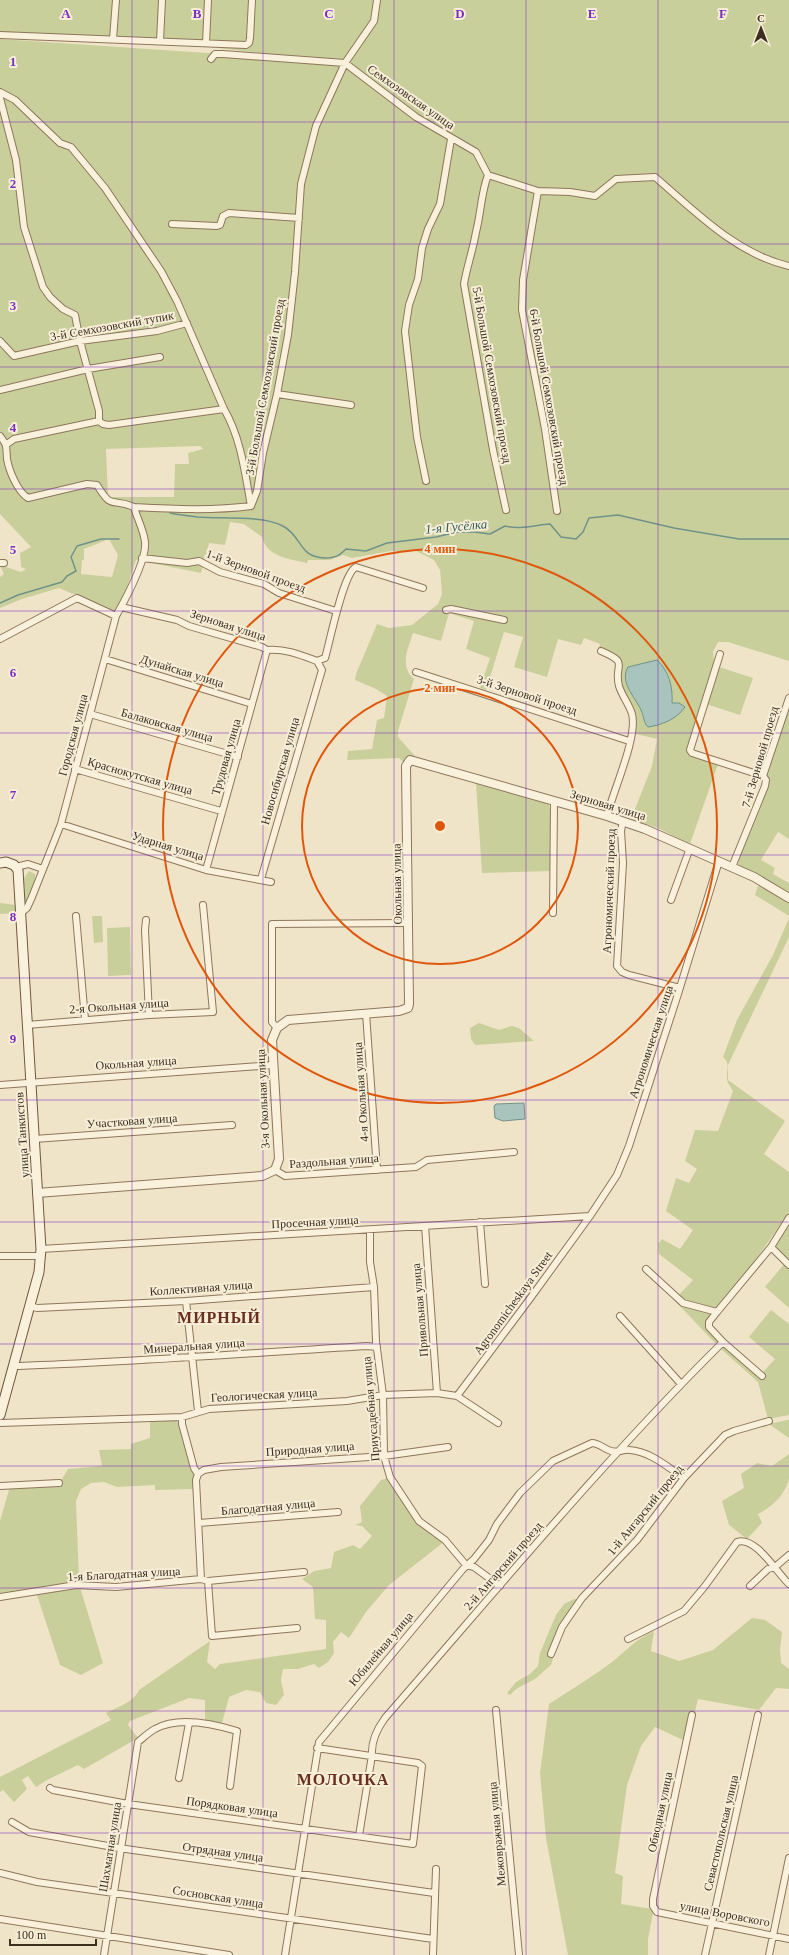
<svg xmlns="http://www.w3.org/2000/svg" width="789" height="1955" font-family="'Times New Roman',serif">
<rect width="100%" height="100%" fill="#f0e4c8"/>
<path fill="#c9cf9b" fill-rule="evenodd" d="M0,0H789V661L728,642H718L713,652L714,663L688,748L718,764L690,844L658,828L631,819L652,766L657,739L636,734L634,715L621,685V663L617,659L598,652L600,644L584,638L581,645L558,639L547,677L514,667L523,637L504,632L486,690L480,688L490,658L466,649L474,621L449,613L441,641L413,633C408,649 399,666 414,679L398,731V737L415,756L403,762L399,758L347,760L348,751L372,749L377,720L384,718L387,696L376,689L355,680L356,674L377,624L389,628L412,625L438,604L442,594L440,570L434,560L416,551H391L352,558L343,555L330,560H308L307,563C289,559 267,557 262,537L244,524L230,522L225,545L209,543L201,573L136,560L123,599L114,611L59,588L22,599L0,608V577L4,574L0,565L21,572L26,569L21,567L20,553L31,547L0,514V39L327,61L160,41L0,35ZM200,446L203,449L188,453L189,464H175L174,497H108L106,449ZM109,539L118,555L112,577L81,574L82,560H84V549Z
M719,667L753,678L740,715L706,704Z
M789,707V839L778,832L761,860L775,868L773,874L789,883V894L739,867L738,860L768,786L766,775Z
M476,783L548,803L550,809L552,871L482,873Z
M29,871L35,874C35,883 33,898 25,902L24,878Z
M759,883L789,900V916L755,895Z
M0,903L16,905V913L0,914Z
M92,916H102L103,942L94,943Z
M789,918V937L728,1065V1080L785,1121L764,1154L789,1172V1212L745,1275L708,1321L718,1338L717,1345L674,1300L693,1280L659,1254L658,1244L662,1239L680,1249L693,1230L666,1211L676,1178L689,1183L697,1169L685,1161L695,1130L718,1131L733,1091C731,1087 727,1083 727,1079C726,1070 731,1063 723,1057L737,1020L773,955Z
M130,927L131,975L108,976L107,928Z
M479,1023L499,1030L512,1026L519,1028L534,1041L475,1045L471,1039L470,1028Z
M789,1223V1308L765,1287L785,1263L771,1251Z
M771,1310L789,1324V1415L768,1419L758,1382L720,1348L723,1344L761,1374L775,1359L749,1337Z
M176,1420L180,1426L194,1473L193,1479L194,1489L155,1490V1485L117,1487L104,1482L91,1483L81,1489L76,1501L79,1581L0,1595V1521L11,1483L62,1479L68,1469L102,1466L99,1450L131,1449V1444L150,1438V1422Z
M789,1420V1438L769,1424L787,1420Z
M789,1454C789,1461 789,1471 789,1479C785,1495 772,1507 758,1514L762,1523L747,1539L729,1525L722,1501L744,1488L741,1474L757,1463L772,1466Z
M388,1478L418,1524L444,1542L389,1585L366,1612L349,1638L341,1632L333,1642L334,1653L328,1662L319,1668L314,1664L298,1669H283L281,1680L284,1695L276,1705L266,1703L260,1692L246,1690L229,1697L222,1723L205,1721V1700L189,1698L130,1721L128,1725L138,1738L84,1769L78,1765L47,1780L36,1787L28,1776L22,1780L27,1789L14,1802L3,1790L0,1792V1777L111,1720L106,1713C118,1707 134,1702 139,1690L210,1641L207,1662L215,1669L220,1664L326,1649V1620L315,1619L313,1587L302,1579L314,1571L331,1568L334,1552L353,1545L360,1549L372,1536L362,1526L355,1525L362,1522L360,1506L381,1480Z
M80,1587L103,1663L81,1675L60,1665L37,1595Z
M574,1599H579L561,1633L551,1665L535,1679L516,1689L510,1695L507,1693L516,1682L530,1674L538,1666L540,1653L556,1615L564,1604Z
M752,1618L765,1620L782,1632L780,1649L781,1663L789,1669V1689L776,1688L759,1710L698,1699L686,1749L683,1740L655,1727L641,1746L627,1785L615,1873L623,1876L621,1904L652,1909L653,1913L648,1939V1955H568L546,1838L540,1773L549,1704C570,1690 592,1677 612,1662C626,1651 637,1638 654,1631L651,1651L679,1661L713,1650Z"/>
<path fill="#a9c4bc" stroke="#6f938a" d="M657,660C669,671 673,687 672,703H679L685,707C677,719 662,725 648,727C643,722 644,716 641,710C635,697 619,682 628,667Z
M524,1103L525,1119L503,1121L495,1118L494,1106L496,1104Z"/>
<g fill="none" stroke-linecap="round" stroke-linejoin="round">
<path stroke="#6f938a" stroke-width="1.5" d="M170,513C179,515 189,516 198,517C222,519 261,515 283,526C303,537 298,557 325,558C335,558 339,556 346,549L366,551L387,543L436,537L457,532H474L490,534L505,526C519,530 535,525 550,524L561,537L576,539L583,532L589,518L618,515L674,528L739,539H789
M0,603L18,595L62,582L67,576L76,571L71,557L77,546L101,539H119"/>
<g stroke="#8d765c" stroke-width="8">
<path id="minor" d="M0,35L246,45L249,43L250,38L252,0
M113,39L116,0
M160,41L162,0
M206,43L208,0
M211,59L215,54H223L345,63L416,117L476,152L488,175L538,191L570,192L595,196L616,179L655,177C695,211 736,254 789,266
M0,92L15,100L60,143L71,147L105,188L161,271L177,301L224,409C241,438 245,473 251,506
M0,98L16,160L24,227L43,287L50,297L63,309L75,315L80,341L99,411V421
M488,175C481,193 481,213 476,232C473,250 467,266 464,284L493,450L506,510
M538,191L523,280L522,310L545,429L557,511
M172,224L217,226L220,225L223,216L229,213L299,218
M0,341L14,356L80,341L157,331L187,323
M0,390L88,369L160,357
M277,394L351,405
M0,436C8,446 6,447 7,459C9,471 18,492 28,498L87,484L97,485C113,511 110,497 134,507C173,509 212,511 251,506
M7,444L14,439L99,421L103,424L109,425L224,409
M426,481L417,437L405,331L409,305L418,279L422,248L428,229L440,204L451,139
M251,506L257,491L263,453L277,394L288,335L295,272L301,184L316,126L345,63L374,21L377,0
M142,558L187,563L199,561L220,572L264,584L279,593L336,611
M0,563H4
M121,607L177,620L189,626L262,647L267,650C284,648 301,655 317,661L322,670L261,879
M446,610L451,609L504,620
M0,639L77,598L116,616
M601,651C631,664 613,663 619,686C622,696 629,704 632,714C638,737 613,791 607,816
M720,654L690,750L692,753L763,776
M105,659L252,704
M317,661L325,658C330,642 343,573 356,567L423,588
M416,672L629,741
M90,714L238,757
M75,769L221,811
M623,821L621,831L623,863L617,966L622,972L629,975L680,988
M61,824L206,870L271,882
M16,867L28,864L43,869
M732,867L765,786L766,780L763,776L789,698
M206,870L267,650
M671,900L690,848
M553,913L554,801
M20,914L27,908L32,897L61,824L116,616C125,600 147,560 145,542C144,531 137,518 134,507
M76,916L85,1019
M146,920L145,930L149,1015
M366,1013L377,1170
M27,1025L149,1015L213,1012L203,905
M277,1028L272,1022V924L409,923
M0,1085L273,1065
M34,1139L232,1125
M275,1170L285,1176L416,1167L427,1160L514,1152
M480,1222L485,1284
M425,1226L437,1393
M370,1230V1262L374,1287L376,1341L383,1395L384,1456L390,1477L419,1521L445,1540L466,1565L474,1567L500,1586
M771,1247L789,1265
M41,1249L590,1216
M0,1256H41
M646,1269L683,1303L717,1312L709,1322V1327L723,1342L762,1376
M186,1301L198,1411
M30,1306L37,1308L186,1301L374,1287
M717,1312L771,1247L789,1218
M620,1316L681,1384
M13,1365L19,1366C135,1362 251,1353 367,1346L377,1347
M457,1396L529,1300L590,1216L617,1175L629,1146L678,994L719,861
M182,1417V1424L194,1468L198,1474
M0,1423L182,1417L209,1409L347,1401L383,1395L437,1393L457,1396L498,1423
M198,1474L204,1470L221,1467L384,1456L448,1447
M198,1474L196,1480L201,1579
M0,1486L59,1483
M199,1523L338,1512
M208,1581L304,1572
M750,1586L768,1569L775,1567L789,1555
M0,1597L76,1585L116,1587L201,1579L208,1581L212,1636L297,1628
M628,1639L684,1611L705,1586L737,1542C755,1535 777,1573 789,1584
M551,1654L562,1627L582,1598L637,1540L684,1478L725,1435L734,1431L769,1421
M496,1710L519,1955
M692,1715L653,1899V1906L657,1912L789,1939
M179,1778L189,1723
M50,1788L53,1790L128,1804L413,1844L422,1766L418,1763L317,1748
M12,1822L29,1832L119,1848L434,1893
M359,1836L372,1755C371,1741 377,1729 385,1718C496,1591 603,1461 723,1342
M0,1873L37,1882L433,1939
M0,1919L229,1955
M104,1955L138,1742C143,1738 149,1732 155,1729C178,1716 214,1724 237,1731L230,1786
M285,1955L319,1742L463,1569L474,1559L489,1540L497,1524L520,1493L553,1461L592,1443C599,1443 604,1449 611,1451C618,1453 623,1449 630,1450C651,1452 666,1466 684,1478
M433,1955L436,1869
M705,1955L758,1715
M769,1955L789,1858"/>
</g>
<g stroke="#8d765c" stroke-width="10">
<path id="tertiary" d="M37,1193L262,1176L275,1170L279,1159L272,1040L277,1028L288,1020L399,1011L408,1008L409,1004L406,766L410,760L607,816L645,829L754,877L789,898"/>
</g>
<g stroke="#6f573f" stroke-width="11">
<path id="secondary" d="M0,863L6,862L14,865L18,870L41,1249L39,1272L0,1415"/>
</g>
<use href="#minor" stroke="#faf1dc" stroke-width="6"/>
<use href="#tertiary" stroke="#faf1dc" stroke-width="8"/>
<use href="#secondary" stroke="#faf1dc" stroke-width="9"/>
</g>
<path fill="none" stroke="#7b2cbf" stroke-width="1" stroke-opacity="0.55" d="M132,0V1955M263,0V1955M394,0V1955M526,0V1955M658,0V1955M0,122H789M0,244H789M0,367H789M0,489H789M0,611H789M0,733H789M0,855H789M0,978H789M0,1100H789M0,1222H789M0,1344H789M0,1466H789M0,1588H789M0,1711H789M0,1833H789"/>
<g fill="none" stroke="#df570d" stroke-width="2">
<circle cx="440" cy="826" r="138"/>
<circle cx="440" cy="826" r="277"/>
</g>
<g text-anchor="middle" stroke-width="4" stroke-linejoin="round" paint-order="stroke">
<g font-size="12" fill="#3d2e20" stroke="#f7eed8">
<text transform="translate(411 97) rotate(35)" y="4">Семхозовская улица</text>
<text transform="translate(112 326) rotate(-10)" y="4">3-й Семхозовский тупик</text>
<text transform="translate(492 375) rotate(80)" y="4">5-й Большой Семхозовский проезд</text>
<text transform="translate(265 387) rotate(-80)" y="4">3-й Большой Семхозовский проезд</text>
<text transform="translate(549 397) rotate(80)" y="4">6-й Большой Семхозовский проезд</text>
<text transform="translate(256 571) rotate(20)" y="4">1-й Зерновой проезд</text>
<text transform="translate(228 625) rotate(18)" y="4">Зерновая улица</text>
<text transform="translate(182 671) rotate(17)" y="4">Дунайская улица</text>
<text transform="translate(527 695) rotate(18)" y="4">3-й Зерновой проезд</text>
<text transform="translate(167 725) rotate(16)" y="4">Балаковская улица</text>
<text transform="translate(73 735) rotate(-75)" y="4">Городская улица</text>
<text transform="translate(226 757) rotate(-74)" y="4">Трудовая улица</text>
<text transform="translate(760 757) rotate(-74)" y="4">7-й Зерновой проезд</text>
<text transform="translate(280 771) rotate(-74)" y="4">Новосибирская улица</text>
<text transform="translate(140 776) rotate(16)" y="4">Краснокутская улица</text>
<text transform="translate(608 805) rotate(17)" y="4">Зерновая улица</text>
<text transform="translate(168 846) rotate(17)" y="4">Ударная улица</text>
<text transform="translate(397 884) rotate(-91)" y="4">Окольная улица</text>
<text transform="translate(609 891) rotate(-88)" y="4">Агрономический проезд</text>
<text transform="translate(119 1006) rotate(-4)" y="4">2-я Окольная улица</text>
<text transform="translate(651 1042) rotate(-72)" y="4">Агрономическая улица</text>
<text transform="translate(136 1063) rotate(-4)" y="4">Окольная улица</text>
<text transform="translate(361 1092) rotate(-94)" y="4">4-я Окольная улица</text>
<text transform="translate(263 1099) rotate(-93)" y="4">3-я Окольная улица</text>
<text transform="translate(132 1121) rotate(-4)" y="4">Участковая улица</text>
<text transform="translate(22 1135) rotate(-94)" y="4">улица Танкистов</text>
<text transform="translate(334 1161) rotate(-4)" y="4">Раздольная улица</text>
<text transform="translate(315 1222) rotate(-3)" y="4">Просечная улица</text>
<text transform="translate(201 1288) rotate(-4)" y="4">Коллективная улица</text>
<text transform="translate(513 1303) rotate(-54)" y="4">Agronomicheskaya Street</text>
<text transform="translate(420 1310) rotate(-95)" y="4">Привольная улица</text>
<text transform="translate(194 1346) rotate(-4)" y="4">Минеральная улица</text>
<text transform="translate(264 1395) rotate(-3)" y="4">Геологическая улица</text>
<text transform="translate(371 1409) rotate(-95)" y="4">Приусадебная улица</text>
<text transform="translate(310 1449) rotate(-4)" y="4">Природная улица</text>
<text transform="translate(268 1507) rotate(-5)" y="4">Благодатная улица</text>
<text transform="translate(645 1510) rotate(-51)" y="4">1-й Ангарский проезд</text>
<text transform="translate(503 1566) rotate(-49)" y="4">2-й Ангарский проезд</text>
<text transform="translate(124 1574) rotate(-3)" y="4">1-я Благодатная улица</text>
<text transform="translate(381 1649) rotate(-50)" y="4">Юбилейная улица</text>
<text transform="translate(232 1807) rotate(8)" y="4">Порядковая улица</text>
<text transform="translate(660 1812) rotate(-78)" y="4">Обводная улица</text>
<text transform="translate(721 1833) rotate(-77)" y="4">Севастопольская улица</text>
<text transform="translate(497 1834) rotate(-95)" y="4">Межовражная улица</text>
<text transform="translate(110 1847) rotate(-81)" y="4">Шахматная улица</text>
<text transform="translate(223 1852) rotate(8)" y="4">Отрядная улица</text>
<text transform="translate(218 1897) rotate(9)" y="4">Сосновская улица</text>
<text transform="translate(725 1914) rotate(11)" y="4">улица Воровского</text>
</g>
<g font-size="13" font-style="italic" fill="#2f5d5a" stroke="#f7eed8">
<text transform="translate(456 526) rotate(-5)" y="5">1-я Гусёлка</text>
</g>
<g font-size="16" font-weight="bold" letter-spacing="1" fill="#6b2e1e" stroke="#f7eed8">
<text x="219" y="1323">МИРНЫЙ</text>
<text x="343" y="1785">МОЛОЧКА</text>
</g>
</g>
<g font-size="13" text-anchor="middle" font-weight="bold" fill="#7b2cbf" stroke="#f7eed8" stroke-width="4" stroke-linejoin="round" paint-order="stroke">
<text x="66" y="18">A</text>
<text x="197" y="18">B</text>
<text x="329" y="18">C</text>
<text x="460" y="18">D</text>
<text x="592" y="18">E</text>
<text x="723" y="18">F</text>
<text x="13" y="66">1</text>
<text x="13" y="188">2</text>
<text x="13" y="310">3</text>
<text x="13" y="432">4</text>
<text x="13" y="554">5</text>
<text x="13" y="677">6</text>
<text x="13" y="799">7</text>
<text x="13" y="921">8</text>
<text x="13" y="1043">9</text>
</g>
<circle cx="440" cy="826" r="6" fill="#df570d" stroke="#f7eed8" stroke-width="2"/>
<g font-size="12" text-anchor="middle" font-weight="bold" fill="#df570d" stroke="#f7eed8" stroke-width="4" stroke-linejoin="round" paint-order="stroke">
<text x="440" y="553">4 мин</text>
<text x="440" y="692">2 мин</text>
</g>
<g transform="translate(761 28)" stroke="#f7eed8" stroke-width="3" paint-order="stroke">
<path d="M0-3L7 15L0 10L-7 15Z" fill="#3d2e20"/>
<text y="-6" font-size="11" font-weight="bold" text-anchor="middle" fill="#3d2e20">С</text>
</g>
<path d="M10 1939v6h86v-6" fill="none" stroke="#3d2e20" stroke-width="2"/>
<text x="16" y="1939" font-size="12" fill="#3d2e20" stroke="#f7eed8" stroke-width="3" paint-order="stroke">100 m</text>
</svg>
